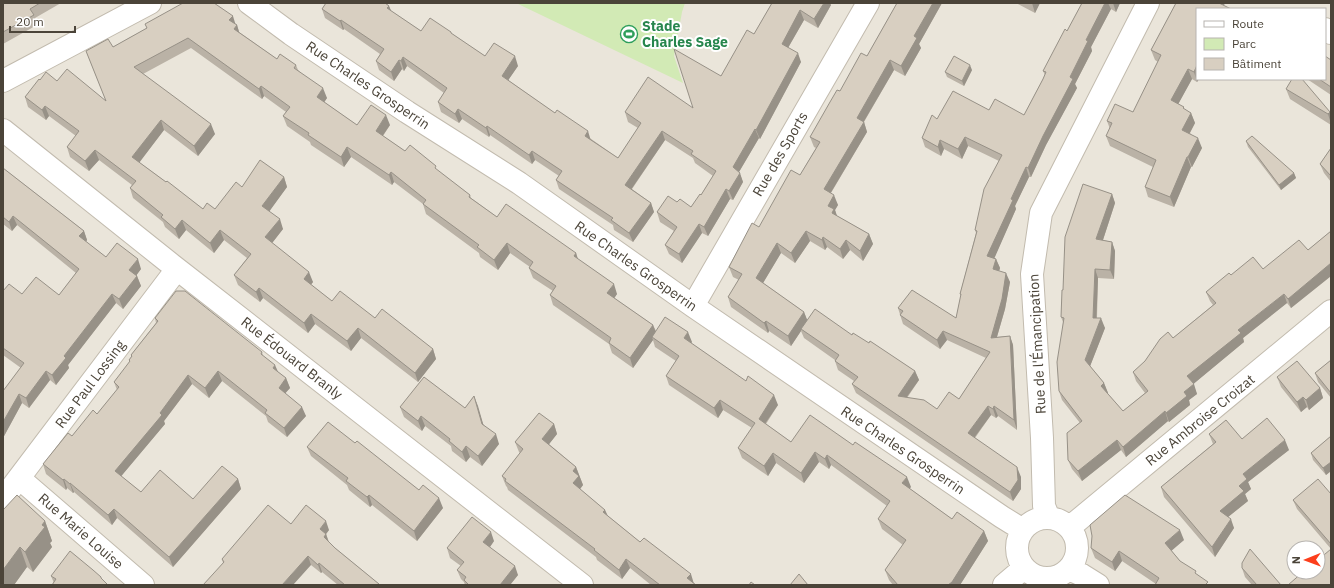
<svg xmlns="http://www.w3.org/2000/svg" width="1334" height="588" font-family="'IBM Plex Sans',sans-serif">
<rect width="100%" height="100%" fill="#f6f3ec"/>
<path fill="#eae5da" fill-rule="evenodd" d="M3,3H1331V585H3ZM1197,9H1325V79H1197ZM1294,548H1318V572H1294Z"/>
<path fill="#d2eab5" d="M516,3H685L682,12L674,56L683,83Z"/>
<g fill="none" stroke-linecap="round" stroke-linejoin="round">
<g stroke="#c2bbae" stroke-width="24">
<path id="street" d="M249,3L291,34L407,112L519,183L693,306L1002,517L1023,530
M1325,29L1331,33
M3,81L150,3
M3,130L172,265L582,585
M693,306L868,3
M19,478L143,585
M3,499L177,269
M1049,518L1044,506L1042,438L1032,274L1041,213L1148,3
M1017 548a30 30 0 1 1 60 0a30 30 0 1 1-60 0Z
M1067,526L1076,522L1331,311
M1069,569L1082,575L1098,585
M1004,585L1024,568"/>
</g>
<use href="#street" stroke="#fff" stroke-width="22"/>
</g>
<path fill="#bab2a6" d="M3,3H61L35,18L37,25L3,44Z
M326,3H389L387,5L389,6L391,11L421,31L452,34L485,56L518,66L508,80L618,158L638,128L628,122L625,112L693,108L721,76L754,34L772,3L831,5L818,28L804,20L788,48L801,62L760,139L759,138L739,172L743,182L733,200L730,199L708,236L702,233L682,263L669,254L665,245L674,231L660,222L657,212L677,202L691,207L701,195L713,176L695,163L693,158L665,140L632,189L651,203L654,212L633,242L614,230L613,225L559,189L556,180L559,176L535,160L532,164L490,135L489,137L462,119L459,123L441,112L438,102L444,93L407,66L404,71L402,69L394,81L379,70L376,61L380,54L344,29L343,30L325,18L322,9Z
M897,3H942L919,44L921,48L905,76L894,70L864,122L867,132L831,193L838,205L835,210L837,216L869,234L873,244L863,261L850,250L843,259L827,247L825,250L810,241L795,263L781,253L763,283L804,312L807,320L852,335L869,343L915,371L919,380L907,398L937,409L959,399L986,358L947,340L940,349L903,324L898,308L956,318L961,296L960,294L976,233L975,230L999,161L968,146L962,159L944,149L941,156L925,147L922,138L937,119L989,110L1024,115L1043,79L1045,75L1043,71L1067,31L1082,3H1120L1116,12L1111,9L1091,47L1092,51L1075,84L1077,88L1046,145L1031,177H1029L1015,206L1016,209L994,258L996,259L1000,268L999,271L1010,282L1005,309L997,337L1010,336L1013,345L1017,430L998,416L996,418L991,415L975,438L1021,477V489L1013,501L856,393L852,384L854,381L838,370L835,361V360L804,338L801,331L791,346L769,331L768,333L731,307L728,297L739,280L733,277L729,267L759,227L800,175L816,148L814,147L810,137L840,91L867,56Z
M1016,3H1040L1035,13Z
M1176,3H1225L1224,5L1197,9V79H1199L1197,82L1192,79L1178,104L1184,109L1191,113L1195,123L1190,133L1202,148L1192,167H1191L1174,207L1148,197L1145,187L1153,167L1110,146L1106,136L1110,129L1107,121L1133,112L1158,62L1155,60L1151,50Z
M145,24L236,25H237L239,32L277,59L296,65L298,70L327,98L324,102L357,125H390L383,136L405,151L438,171L470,195L471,198L497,217L576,253L578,259L617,294L614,298L653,325L656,331L692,342L691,343L778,405L766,424L791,442L911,487L909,488L952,519L984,531L988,541L960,585H893L889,580L885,570L903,545L882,529L878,519L887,506L831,465L829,469L819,462L804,483L776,463L768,476L742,458L738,448L752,428L723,410L718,418L669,385L666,376L676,361L655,347L653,340L633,368L612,353L609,344L553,305L550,295L553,291L533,278L529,268L530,267L510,253L498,270L480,257L479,253L426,214L423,204L394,182L392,185L351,157L344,167L311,145L310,142L287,126L283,116L286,112L264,96L262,99L191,48L143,74L215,134L198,156L164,130L139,162L166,182L203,209H215L242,187L284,177L287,187L269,211L283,229L272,243L313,282L311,285L332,301L375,318L433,349L436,359L418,382L361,338L351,351L315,324L308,333L263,298L260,302L238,285L234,275L247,258L224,240L214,253L186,230L179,239L165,227L163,222L133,198L130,188L132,185L99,160L89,171L70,157L67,147L76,136L49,116L46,120L28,107L25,97L40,80L57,81L106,101L86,51L113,47L147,28Z
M1331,60V95L1307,79H1325Z
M972,70L964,86L947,77L945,72Z
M1286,89L1330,112L1331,115V125L1290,99Z
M1246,141L1294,173L1296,178L1281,190L1248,147Z
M1331,148V182L1324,173L1320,164Z
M3,168L84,231L87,240L86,242L106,257L141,269L136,275L137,276L141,286L123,309L116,303L68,365L69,368L56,385L50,380L29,408L22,403L3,438V391L21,368L3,355V291L22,294L59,295L76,273L17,225L12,231L3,224Z
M1112,194L1115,203L1103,240L1112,242L1115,251L1114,279L1098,278L1097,318L1105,328L1090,366L1104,383L1108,393H1107L1123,411L1145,393L1136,381L1133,372L1173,338L1213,305L1210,301L1206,292L1231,275L1263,269L1308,250L1331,231V276L1291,308L1287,303L1243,338L1244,342L1193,384L1197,394L1189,400L1190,405L1169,422L1168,421L1126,457L1121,450L1082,481L1072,469L1068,460L1080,423L1062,400L1059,391L1063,322L1061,317L1063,290Z
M155,318L262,352L263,356L277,371L286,378L290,388L285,393L306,416L287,437L268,422L266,416L222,381L209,398L192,384L164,421L165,424L121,476L141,492L193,499L238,479L241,489L173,567L117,518L112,525L74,492L73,493L67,488L66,490L46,474L43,464L72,436L97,414L117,390L114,382L130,363L129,360L131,357V355L156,323Z
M1331,360V398L1318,382L1315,373Z
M1277,377L1320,388L1323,398L1309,410L1307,407L1301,412L1281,387Z
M474,396L483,424L499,444L482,466L470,457L466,462L452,451L451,446L425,426L422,431L404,417L400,407L465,408Z
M554,424L557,434L549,444L576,467L583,485L580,489L605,510L608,516L640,542L696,585H651L630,568L622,579L597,560L596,557L508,490L507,487L506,486L502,476L520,453L519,452L515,442Z
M1209,434L1242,439L1289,450L1248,482L1251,489L1245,494L1248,501L1228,517L1234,528L1215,557L1164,497L1161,487L1213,444Z
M1331,436V471L1326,475L1313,460L1311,453Z
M355,443L443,508L417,541L372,505L370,507L349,490L347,485L311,456L307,447Z
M1331,494V585V549L1297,509L1293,500Z
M3,510L45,521L52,541L50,543L52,547L33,572L27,567L14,585H3Z
M291,524L329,530L326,534L329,542L335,548L379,584V585H338L322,572L321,573L311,565L223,563L222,559Z
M1184,540L1171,550L1180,561L1156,584L1122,561L1115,571L1095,558L1091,548Z
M494,541L490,547L518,575L510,585H465L464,582L461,579L457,570L461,566L450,558L447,548Z
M1242,568L1281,585H1252L1245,577Z
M51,576L102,580L54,583Z"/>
<path fill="#979187" d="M824,3H830L831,5L818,28L814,19Z
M933,3H942L919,44L921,48L905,76L901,66L914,36Z
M1032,3H1040L1035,13Z
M1105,3H1108L1111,9L1091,47L1092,51L1075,84L1077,88L1046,145L1031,177L1028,168L1070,77L1086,40Z
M1113,3H1120L1116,12Z
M1218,3H1225L1222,9Z
M389,6L393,15L387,8Z
M800,10L804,20L785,53L782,44Z
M233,16L236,26L229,20Z
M341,20L344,29L343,30L340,21Z
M237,25L240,35L234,29Z
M798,53L801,62L760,139L756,130Z
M515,56L518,66L505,85L502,76Z
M403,57L407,66L404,71L401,61Z
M399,60L402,69L394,81L391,72Z
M890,60L894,70L860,128L857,118Z
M970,65L972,70L964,86L962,81Z
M1197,65V79H1199L1197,82L1194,72Z
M1188,69L1192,79L1175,110L1171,100Z
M261,86L264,96L262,99L259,89Z
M323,88L327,98L321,107L317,97Z
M45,106L49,116L46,120L42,110Z
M458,109L462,119L459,123L455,114Z
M1330,112L1331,115V124L1328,114Z
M1191,113L1195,123L1186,140L1182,130Z
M386,115L390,125L379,141L376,131Z
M161,120L164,130L136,167L132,157Z
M864,122L867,132L827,199L824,189Z
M211,124L215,134L198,156L194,146Z
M487,126L490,135L489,137L486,128Z
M755,129L759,138L736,177L733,167Z
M588,131L591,141L585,136Z
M662,131L665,140L628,194L625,185Z
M965,137L968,146L962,159L958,149Z
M1198,138L1202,148L1192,167L1188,157Z
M940,140L944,149L941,156L938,147Z
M347,147L351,157L344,167L341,157Z
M95,150L99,160L89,171L85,161Z
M532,151L535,160L532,164L529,155Z
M1187,157L1191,167L1174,207L1170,197Z
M1026,167L1029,177L1015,206L1016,209L991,266L987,256L1011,199Z
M391,172L394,182L392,185L389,175Z
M740,173L743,182L733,200L729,191Z
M1294,173L1296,178L1281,190L1279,185Z
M284,177L287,187L266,216L262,206Z
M726,189L730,199L708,236L704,227Z
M1112,194L1115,203L1100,249L1096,239Z
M834,195L838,205L835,210L838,219L836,223L828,206Z
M651,203L654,212L633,242L629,233Z
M13,216L17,225L12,231L9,222Z
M280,219L283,229L269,247L265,237Z
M182,220L186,230L179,239L175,229Z
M699,224L702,233L682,263L679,254Z
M220,230L224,240L214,253L210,243Z
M84,231L87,240L83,246L79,236Z
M806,231L810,241L795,263L791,253Z
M869,234L873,244L863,261L860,251Z
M823,237L827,247L825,250L822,240Z
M846,240L850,250L843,259L840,249Z
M1112,242L1115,251L1114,279L1110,270Z
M507,243L510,253L498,270L494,260Z
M777,243L781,253L760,288L756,278Z
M576,253L579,263L574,256Z
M138,259L141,269L133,280L129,270Z
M996,259L1000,268L997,278L993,269Z
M1331,263V276L1291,308L1288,299Z
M1095,269L1098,278L1096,328L1093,318Z
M309,272L313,282L307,289L304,279Z
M1006,273L1010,282L1005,309L994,347L991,338Z
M137,276L141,286L123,309L119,299Z
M614,284L617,294L611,303L607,293Z
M259,288L263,298L260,302L256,292Z
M112,294L116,303L68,365L69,368L56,385L52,375L64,356Z
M1284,294L1287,303L1243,338L1244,342L1191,386L1187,376L1238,330Z
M804,312L808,322L801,329V331L791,346L788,336Z
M311,314L315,324L308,333L304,323Z
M1101,318L1105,328L1089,369L1085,360Z
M766,321L769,331L768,333L764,323Z
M653,325L657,335L652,337L653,340L633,368L630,358Z
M358,328L361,338L351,351L347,341Z
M943,331L947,340L940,349L937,340Z
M688,332L692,342L688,348L684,338Z
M1010,336L1013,345L1017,430L1014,420Z
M433,349L436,359L418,382L415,373Z
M275,365L279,374L273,368Z
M46,371L50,380L29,408L26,398Z
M218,371L222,381L209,398L205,388Z
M915,371L919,380L901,405L898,396Z
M188,375L192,384L164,421L165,424L118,480L115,471Z
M286,378L290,388L282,397L279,388Z
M1104,383L1108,393L1105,395L1101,386Z
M1194,384L1197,394L1189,400L1190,405L1169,422L1166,413L1184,392Z
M1320,388L1323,398L1309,410L1306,400Z
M19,394L22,403L3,438V422Z
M774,395L778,405L762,428L759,419Z
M474,396L478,406L486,434L482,424Z
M1303,397L1307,407L1301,412L1297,402Z
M720,400L723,410L718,418L714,408Z
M988,406L991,415L971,442L968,433Z
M994,406L998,416L996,418L993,409Z
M302,407L306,416L287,437L284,428Z
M1165,411L1168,421L1126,457L1123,447Z
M421,416L425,426L422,431L418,421Z
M554,424L557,434L546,448L542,439Z
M496,434L499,444L482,466L478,456Z
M1117,440L1121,450L1082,481L1078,471Z
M1285,440L1289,450L1248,482L1251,489L1245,494L1248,501L1223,521L1220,511L1239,486L1243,474Z
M466,446L470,457L466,462L462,452Z
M815,452L819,462L804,483L801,473Z
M773,453L776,463L768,476L764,466Z
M827,455L831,465L829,469L825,459Z
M1331,462V471L1326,475L1323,468Z
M576,467L583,485L577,493L573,483V471Z
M1017,467L1021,477V489L1013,501L1010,492Z
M907,477L911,487L906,493L902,483Z
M64,479L67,488L66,490L63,480Z
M238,479L241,489L173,567L169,557Z
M70,483L74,492L73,493L70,484Z
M369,495L372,505L370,507L367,497Z
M439,498L443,508L417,541L414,531Z
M114,509L117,518L112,525L108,515Z
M605,510L609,519L603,512Z
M1231,519L1234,528L1215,557L1212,547Z
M45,521L52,541L50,543L52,547L33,572L25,552L42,525Z
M326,521L329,530L323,538L320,529Z
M1180,530L1184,540L1169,553L1165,543Z
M984,531L988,541L960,585H948Z
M491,532L494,541L487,551L483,542Z
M326,534L329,543L324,537Z
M20,547L27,567L14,585H3V570Z
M1119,551L1122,561L1115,571L1112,562Z
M308,556L311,565L293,585H282Z
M626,559L630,568L622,579L619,570Z
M319,563L322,572L321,573L318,565Z
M515,566L518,575L510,585H500Z
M691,574L694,584L687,578Z"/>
<path fill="#d8cfc1" stroke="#979187" d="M3,3H40L30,9L34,15L3,32Z
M183,3H214L233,16L229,20L237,25L234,29L277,59L280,54L296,65L294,68L323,88L317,97L357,125L371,105L386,115L376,131L405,151L410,145L436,166L435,168L470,195L469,197L497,217L506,204L576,253L574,256L614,284L607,293L653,325L630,358L609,343L611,338L550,295L556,286L529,268L533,262L507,243L494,260L477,247L479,245L423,204L426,200L391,172L389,175L347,147L341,157L308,135L309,133L283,116L290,107L261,86L259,89L188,38L134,67L211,124L194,146L161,120L132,157L166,182L167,181L203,209L207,203L215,209L236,182L242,187L260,160L284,177L262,206L280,219L265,237L309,272L304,279L332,301L340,291L375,318L382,309L433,349L415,373L358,328L347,341L311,314L304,323L259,288L256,292L234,275L251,254L220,230L210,243L182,220L175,229L161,217L163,215L130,188L136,181L95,150L85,161L67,147L79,131L45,106L42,110L25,97L39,79L40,80L46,72L57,81L67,69L106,101L86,51L108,39L113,47L147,28L145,24Z
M326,3H385L389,6L387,8L421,31L430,18L451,32V33L485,56L494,43L515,56L502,76L555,113L557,110L588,131L585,136L618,158L641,123L625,112L648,77L693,108L674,49L721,76L747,30L754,34L772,3H824L814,19L800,10L782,44L798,53L756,130L755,129L733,167L740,173L729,191L726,189L704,227L699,224L679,254L665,245L677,227L657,212L668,196L677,202L680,199L691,207L700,194L701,195L716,171L691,154L693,151L662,131L625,185L651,203L629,233L611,220L613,218L556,180L562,171L532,151L529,155L487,126L486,128L458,109L455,114L438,102L447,88L403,57L401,61L399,60L391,72L376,61L384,49L341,20L340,21L322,9Z
M897,3H933L914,36L917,38L901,66L890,60L857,118L864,122L824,189L834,195L828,206L834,209L832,213L869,234L860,251L846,240L840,249L823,237L822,240L806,231L791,253L777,243L756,278L804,312L788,336L766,321L764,323L728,297L742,274L729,267L752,223L759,227L791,170L800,175L820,142L810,137L830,102L837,90L840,91L861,53L867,56Z
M1082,3H1105L1086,40L1088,41L1070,77L1073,79L1043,136L1028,168L1026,167L1011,199L1013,200L987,256L996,259L993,269L1006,273L1002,299L991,338L1010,336L1014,420L994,406L993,409L988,406L968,433L1017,467L1018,480L1010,492L852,384L858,377L835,361L839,355L801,329L815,309L852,335L853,333L869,343L870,341L915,371L898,396L924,400L937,409L949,392L959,399L990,352L943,331L937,340L900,315L903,311L898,308L912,290L956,318L961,294H960L977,231L975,230L984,189L1002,155L965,137L958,149L940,140L938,147L922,138L932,115L937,119L953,91L989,110L995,99L1024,115L1043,79L1046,72L1043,71L1065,29L1067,31Z
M1176,3H1219L1231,9H1197V65L1194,72L1188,69L1171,100L1184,107L1183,108L1191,113L1182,130L1198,138L1188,157H1187L1170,197L1145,187L1156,160L1106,136L1112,123L1107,121L1115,104L1133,112L1161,55L1151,50Z
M954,56L970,65L962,81L945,72Z
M1325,56L1331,60V87L1319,79H1325Z
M1292,79H1302L1330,112L1328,114L1286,89Z
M1252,136L1294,173L1279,185L1246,141Z
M1331,148V176L1320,164Z
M3,168L84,231L79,236L106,257L117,243L138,259L129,270L137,276L119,299L112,294L64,356L66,358L52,375L46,371L26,398L19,394L3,422V391L24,363L3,348V291L9,284L22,294L36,277L59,295L79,269L13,216L9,222L3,217Z
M1083,184L1112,194L1096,239L1112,242L1110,270L1095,269L1093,318H1101L1085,360L1104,383L1101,386L1123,411L1148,391L1133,372L1145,361L1160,339L1168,332L1173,338L1216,303L1206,292L1229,273L1231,275L1253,257L1263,269L1299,240L1308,250L1331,231V263L1288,299L1284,294L1238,330L1241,333L1187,376L1194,384L1184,392L1187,396L1166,413L1165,411L1123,447L1117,440L1078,471L1068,460L1067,433L1082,421L1059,391L1057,362L1064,318L1061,317L1062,290H1063L1065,237Z
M176,291H185L262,352L261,354L275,365L273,368L286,378L279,388L302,407L284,428L265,413L267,410L218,371L205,388L188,375L160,413L162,415L115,471L141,492L160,470L193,499L222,466L238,479L169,557L114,509L108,515L70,483V484L64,479L63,480L43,464L68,433L72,436L93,410L97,414L119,387L114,382L130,361L129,360L132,356L131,355L158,321L155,318Z
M665,317L688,332L684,338L746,381L748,376L774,395L759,419L791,442L810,415L853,445L855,442L907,477L902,483L952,519L957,512L984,531L952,582L948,585H898L885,570L906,540L878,519L890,501L827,455L825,459L815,452L801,473L773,453L764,466L738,448L755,423L720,400L714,408L666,376L679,356L652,337Z
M1331,360V393L1315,373Z
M1297,361L1320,388L1306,400L1303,397L1297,402L1277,377Z
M424,377L465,408L474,396L482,424L496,434L478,456L466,446L462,452L449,441L450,439L421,416L418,421L400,407Z
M539,413L554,424L542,439L576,467L573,471L579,476L573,483L605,510L603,512L640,542L644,538L691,574L687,578L696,585H660L626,559L619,570L594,550L595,549L505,481L506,479L502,476L523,449L515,442Z
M1267,418L1285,440L1243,474L1247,479L1239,486L1244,491L1220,511L1231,519L1212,547L1161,487L1216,442L1209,434L1226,420L1242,439Z
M328,422L355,443L357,441L419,490L423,485L439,498L414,531L369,495L367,497L346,481L348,478L307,447Z
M1331,436V462L1323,468L1311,453Z
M1318,479L1331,494V544L1293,500Z
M17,495L45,521L42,525L45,527L25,552L20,547L3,570V510Z
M1125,495L1180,530L1165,543L1180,561L1196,571L1195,573L1208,582L1205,585H1155L1159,578L1119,551L1112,562L1091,548L1092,536L1090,525Z
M268,505L291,524L306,505L326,521L320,529L326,534L324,537L335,548L379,584L378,585H345L319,563L318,565L308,556L282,585H203L224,562L222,559Z
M472,517L491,532L483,542L515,566L500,585H469L464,580L466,577L457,570L464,562L447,548Z
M1250,549L1281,585H1257L1242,568V563Z
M1331,549V585H1288L1303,572H1318V560Z
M70,551L93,570L101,577V578L108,585H52L56,579L51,576Z
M799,574L808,585H790Z
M751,582L755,585H749Z"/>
<defs>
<g id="stadium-ring" transform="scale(0.9)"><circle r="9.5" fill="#fff" stroke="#2e9e5b" stroke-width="1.5"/><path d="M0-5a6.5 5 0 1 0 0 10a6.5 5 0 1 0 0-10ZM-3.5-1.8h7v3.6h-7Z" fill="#2e9e5b"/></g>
</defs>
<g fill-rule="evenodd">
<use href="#stadium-ring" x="629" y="34"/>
</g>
<g text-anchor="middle" stroke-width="4" stroke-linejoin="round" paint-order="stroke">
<g font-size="14" font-weight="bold" fill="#27864d" stroke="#fff" text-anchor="start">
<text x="642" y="31">Stade<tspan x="642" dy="16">Charles Sage</tspan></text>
</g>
<g font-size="14" fill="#4b4439" stroke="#fff">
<text transform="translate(368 85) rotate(34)" y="5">Rue Charles Grosperrin</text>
<text transform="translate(780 154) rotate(-60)" y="5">Rue des Sports</text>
<text transform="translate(636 266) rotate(35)" y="5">Rue Charles Grosperrin</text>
<text transform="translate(1037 344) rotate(-93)" y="5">Rue de l'Émancipation</text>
<text transform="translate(292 358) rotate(38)" y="5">Rue Édouard Branly</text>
<text transform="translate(90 384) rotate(-53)" y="5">Rue Paul Lossing</text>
<text transform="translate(1200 420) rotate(-39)" y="5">Rue Ambroise Croizat</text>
<text transform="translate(903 450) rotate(34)" y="5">Rue Charles Grosperrin</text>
<text transform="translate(81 531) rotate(41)" y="5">Rue Marie Louise</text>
</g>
</g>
<rect width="1334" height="588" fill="none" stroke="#4b4439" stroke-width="8"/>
<rect x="1196" y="8" width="130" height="72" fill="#ffffff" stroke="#b7b4b0"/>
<rect x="1204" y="21" width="20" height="6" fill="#ffffff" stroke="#b7b4b0"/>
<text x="1232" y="28" font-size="12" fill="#4b4439">Route</text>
<rect x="1204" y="38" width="20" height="12" fill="#d2eab5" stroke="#b7b4b0"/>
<text x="1232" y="48" font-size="12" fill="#4b4439">Parc</text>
<rect x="1204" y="58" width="20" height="12" fill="#d8cfc1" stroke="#b7b4b0"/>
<text x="1232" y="68" font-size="12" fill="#4b4439">Bâtiment</text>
<g transform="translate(1306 560) rotate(269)"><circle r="19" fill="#ffffff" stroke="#b7b4b0"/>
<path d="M0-3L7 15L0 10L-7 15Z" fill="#fc3f1d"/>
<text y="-6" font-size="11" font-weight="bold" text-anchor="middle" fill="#4b4439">N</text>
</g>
<path d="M10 26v6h65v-6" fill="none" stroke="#4b4439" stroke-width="2"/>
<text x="16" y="26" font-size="12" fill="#4b4439" stroke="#ffffff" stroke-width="3" paint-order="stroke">20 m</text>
</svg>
